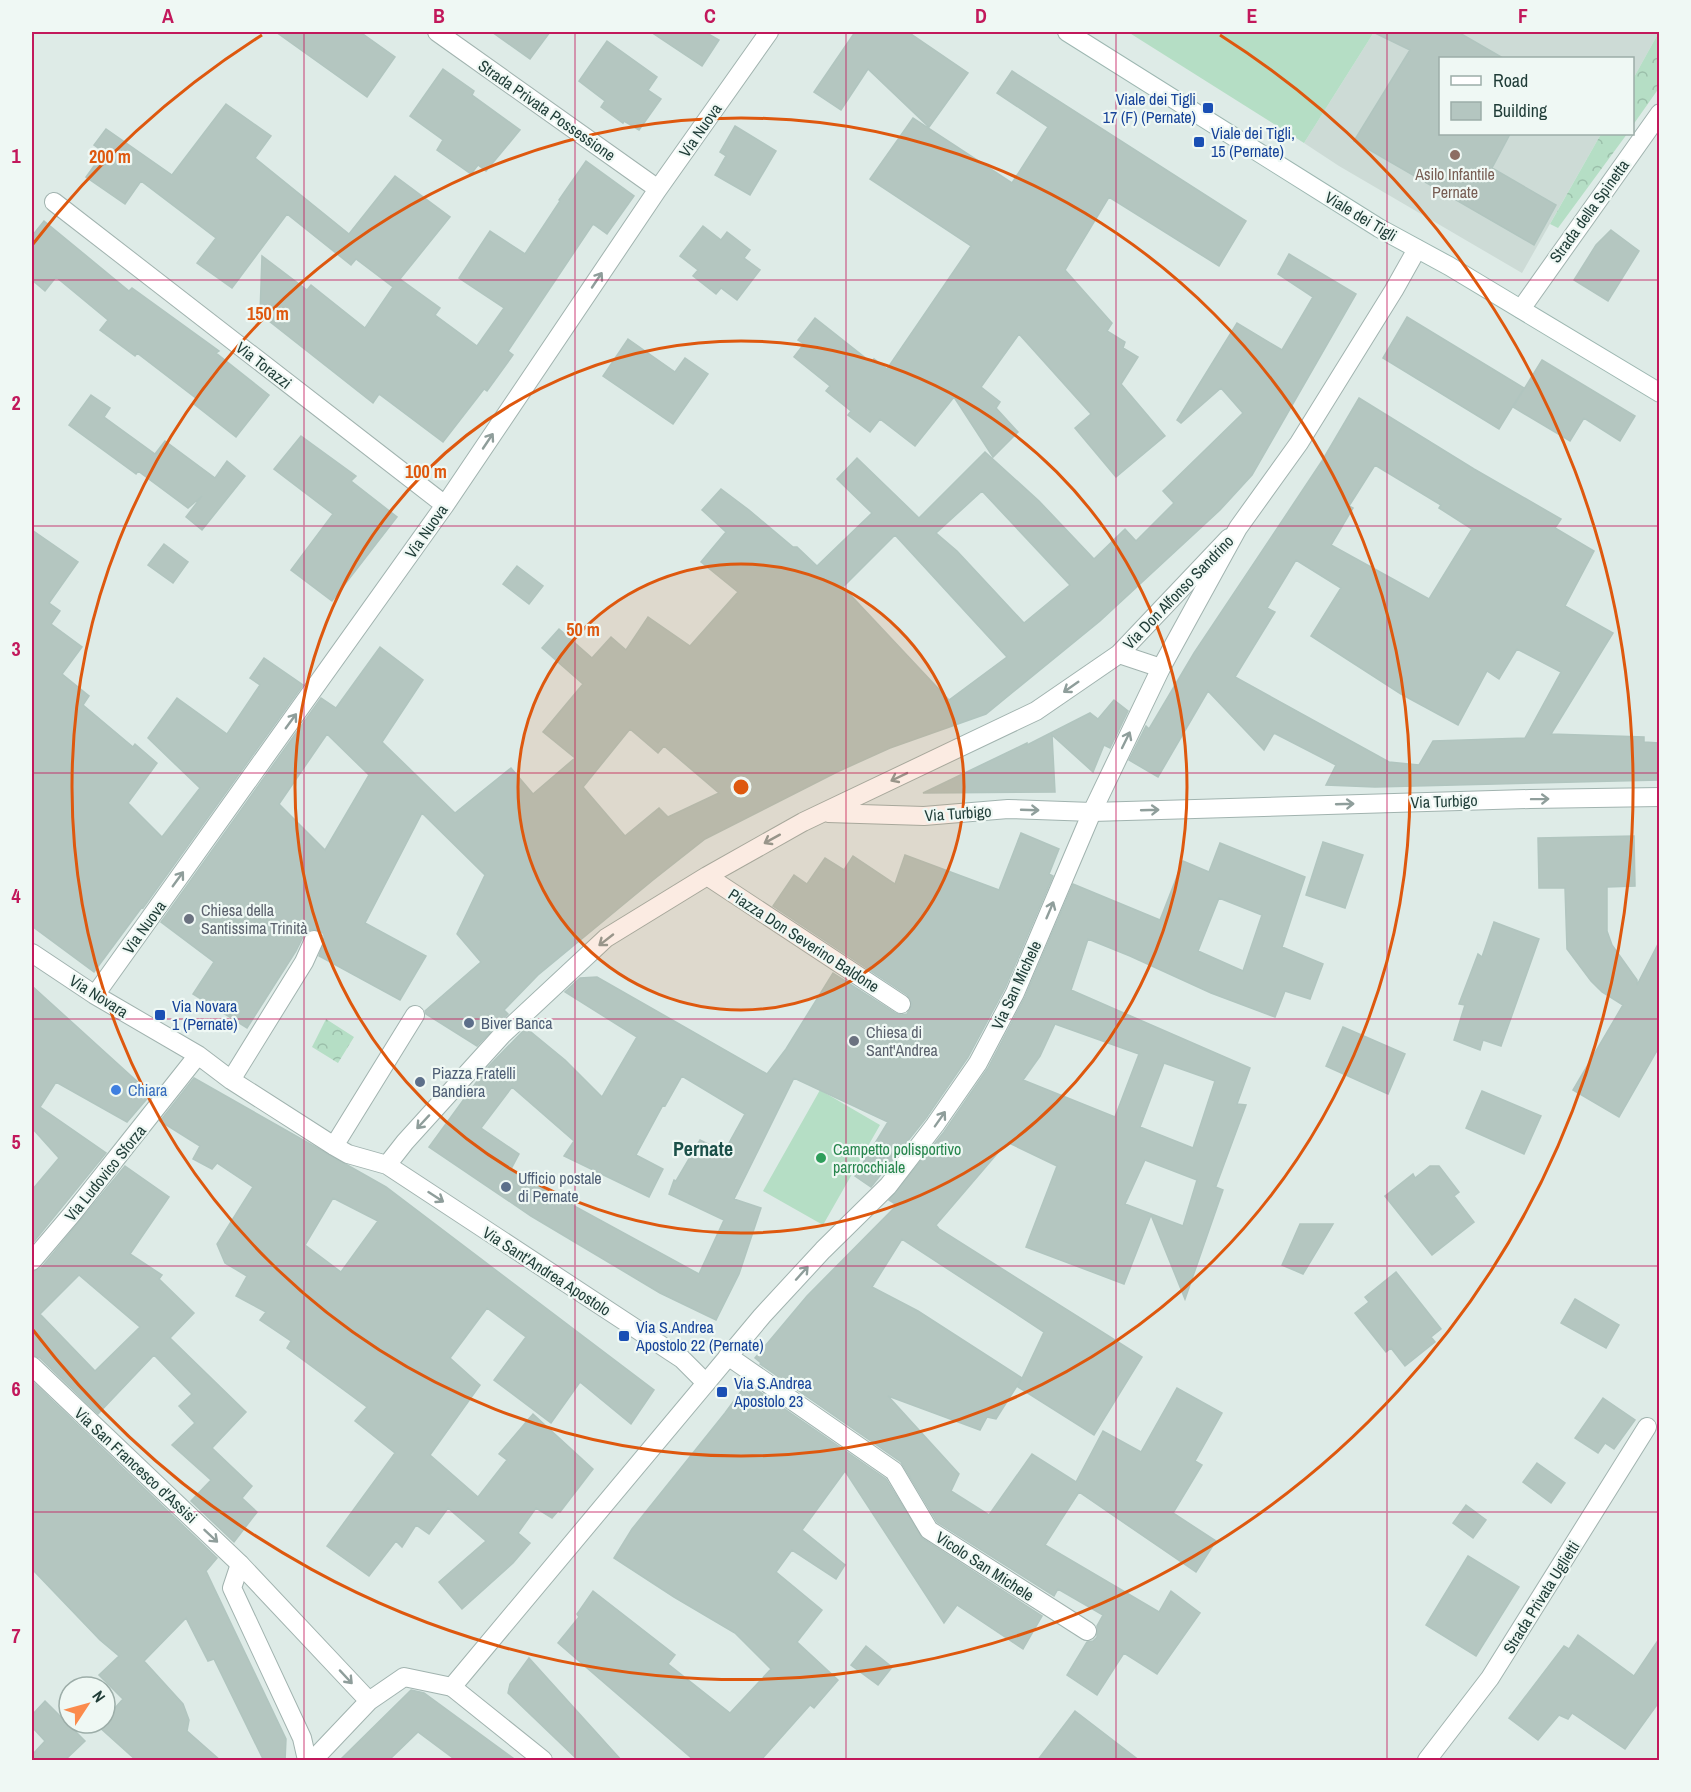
<svg xmlns="http://www.w3.org/2000/svg" width="1691" height="1792" font-family="'Archivo Narrow',sans-serif">
<defs>
<pattern id="forest-crowns" width="20" height="18" patternUnits="userSpaceOnUse" patternTransform="scale(1.5)"><rect width="20" height="18" fill="#b5dec5"/><path d="M2 6a3 3 0 1 1 6 0M12 15a3 3 0 1 1 6 0" fill="none" stroke="#9bbfaa"/></pattern>
</defs>
<rect width="100%" height="100%" fill="#deebe7"/>
<path fill="#cddbd6" d="M1374,32H1659L1633,79L1632,58H1440V134H1601L1522,273L1339,166L1304,143Z"/>
<path fill="url(#forest-crowns)" d="M1659,32V88L1633,125V79Z
M1601,134H1627L1558,228L1550,224Z
M326,1019L354,1037L338,1063L312,1047Z"/>
<path fill="#b5dec5" d="M1128,32H1374L1304,143Z
M820,1090L880,1125L823,1225L763,1191Z"/>
<path fill="#b4c6c0" stroke="#b1c5bf" stroke-width="1.5" fill-rule="evenodd" d="M276,32H360L395,57L367,97Z
M492,32H550L530,59Z
M651,32H705L719,40L702,66Z
M855,32H908L968,73L929,127L868,69L841,110L814,92Z
M1373,32H1458L1503,58H1440V134H1510L1492,168L1556,205L1534,245L1354,141L1410,50Z
M607,41L657,77L648,90L661,99L639,130L624,121L623,123L601,107L605,101L579,81Z
M443,69L474,91L472,95L520,130L486,171L478,165L471,174L437,150L443,140L410,116Z
M1012,71L1246,221L1219,266L1109,197L1065,270L1112,323L1107,331L1125,342L1123,348L1138,357L1121,384L1165,436L1116,477L1075,428L1091,414L1019,334L981,387L1000,402L996,408L1018,432L993,457L954,397L915,446L880,419L870,432L848,415L851,411L826,391L830,386L794,357L804,344L798,340L815,318L872,363L874,359L887,369L971,246L870,179L913,118L1012,183L1048,127L997,93Z
M226,104L271,136L255,158L349,234L395,176L450,217L400,279L440,308L435,315L477,346L504,308L459,278L490,231L525,254L560,201L559,200L586,161L634,196L607,234L593,224L508,351L513,355L487,391L484,389L443,442L379,394L373,403L260,314L262,256L307,290L311,285L365,328L393,287L356,259L351,265L287,214L232,288L197,263L216,238L141,181L125,204L86,177L104,152L94,145L106,129L172,175Z
M735,126L776,151L750,195L715,175L726,156L720,152Z
M44,221L129,291L132,288L219,351L216,353L269,395L236,437L194,404L197,399L137,353L135,356L100,330L108,320L56,277L45,291L32,280V236Z
M703,226L721,240L727,232L750,250L744,258L760,270L737,300L721,288L716,294L693,276L698,270L680,256Z
M1611,230L1639,251L1608,301L1574,280L1596,245Z
M1289,254L1356,294L1252,475L1220,510L1100,621L986,714L890,748L837,772L705,839L653,880L538,975L504,1010L508,1014L477,1046L426,1014L425,1011L481,962L457,934L485,875L422,813L365,923L426,956L400,1000L319,956L325,938L323,933L314,929L308,931L304,935L296,951L247,1028L193,994L214,962L161,922L321,698L336,708L380,647L423,680L382,742L455,813L511,768L533,794L575,758L543,732L583,684L542,648L559,629L592,658L611,637L626,650L648,617L690,646L738,592L701,562L726,532L702,510L721,489L749,510L793,547H797L817,566L872,513L837,479L857,458L919,518L985,452L1039,501L1094,559L1125,529L1136,541L1174,503L1163,491L1243,413L1221,388L1181,423L1177,420L1237,323L1282,350L1313,297L1278,274ZM982,491L1070,585L1024,623L957,551L936,533ZM895,535L1007,657L949,700L843,587ZM630,729L658,753L664,746L719,793L668,817L659,808L625,836L583,787ZM327,734L369,775L325,850L279,804Z
M1407,317L1524,388L1499,429L1383,358Z
M628,339L675,372L685,358L708,374L673,424L603,376Z
M1542,360L1635,416L1620,441L1584,418L1570,441L1513,407Z
M91,395L110,408L104,417L155,454L165,441L215,478L227,461L245,476L202,530L186,517L202,496L188,508L138,471L136,474L69,425Z
M1359,398L1474,469L1561,519L1555,528L1594,551L1565,606L1613,633L1551,734L1644,737V742L1659,743V780L1375,787L1326,785L1336,765L1274,733L1264,750L1208,691L1158,777L1129,760L1146,726L1149,729L1194,653L1322,461ZM1375,465L1441,505L1439,508L1472,529L1429,599L1331,545L1353,508L1349,506ZM1296,560L1341,588L1311,636L1401,694L1458,725L1487,671L1499,679L1517,649L1561,672L1525,738L1433,741L1419,765L1389,762L1235,677L1275,612L1267,608Z
M301,436L356,476L351,481L397,517L332,601L291,570L333,514L274,469Z
M32,530L78,562L49,603L60,611L51,624L82,647L62,674L89,696L83,705L133,747L135,744L157,763L128,803L162,837L200,788L148,738L177,698L227,734L260,685L250,678L264,658L303,685L143,908L142,907L94,972L32,926Z
M164,544L188,562L173,583L148,565Z
M517,566L543,586L529,604L503,584Z
M1114,700L1128,711L1110,748L1104,745L1093,772L1052,735L1055,792L923,793L1027,743V745L1090,713L1098,719Z
M1021,833L1059,849L1049,874L1053,876L1005,988L968,1057L926,1118L871,1187L855,1176L888,1122L794,1078L734,1199L761,1208L739,1274L716,1320L660,1293L531,1216L429,1147L486,1069L526,1028L565,1060L602,1097L637,1037L565,992L580,978L597,977L767,1074L786,1049L833,973L895,1013L901,1015L907,1014L912,1004L907,995L773,906L794,875L807,884L825,858L844,870L853,856L895,884L905,855L999,890ZM682,1076L745,1114L724,1152L700,1140L676,1181L674,1180L669,1194L724,1220L699,1274L510,1171L519,1154L481,1128L512,1087L574,1141L564,1156L649,1197L663,1169L636,1155L663,1105L665,1106Z
M1634,836L1635,886L1607,887V931L1612,945L1637,980V985L1659,942V1047L1619,1117L1573,1090L1623,1005L1602,992L1591,981L1567,949L1565,888H1539L1538,838Z
M1323,842L1363,855L1345,908L1306,895Z
M1220,843L1305,877L1282,947L1323,964L1310,999L1285,991L1275,1017L1211,993L1130,956L1088,939L1071,990L1250,1068L1237,1104L1246,1105L1216,1186H1213L1223,1190L1185,1299L1151,1215L1124,1284L1026,1247L1057,1166L1007,1142L936,1225L939,1229L1142,1357L1094,1435L1018,1387L1044,1332L902,1239L872,1287L918,1311L1022,1378L996,1419L987,1417L980,1430L888,1396L959,1474L951,1491L989,1515L1032,1454L1076,1482L1103,1431L1141,1452L1177,1388L1222,1413L1195,1461L1202,1465L1173,1513L1216,1541L1196,1572L1079,1492L1045,1545L1159,1612L1171,1591L1200,1613L1157,1674L1124,1653L1097,1695L1067,1675L1087,1642L1093,1641L1097,1637V1626L1103,1615L1058,1589L1054,1596L937,1522L901,1462L760,1364L761,1363L755,1358L807,1296L897,1205L889,1200L944,1132L988,1068L1025,997L1073,884L1160,920L1183,861L1209,872ZM1219,898L1262,915L1243,971L1198,951ZM1055,1024L1139,1054L1115,1117L1023,1080L1040,1056ZM1164,1063L1215,1081L1193,1148L1140,1127ZM1145,1160L1197,1180L1183,1226L1125,1204Z
M1494,922L1539,939L1501,1046L1483,1040L1480,1050L1454,1040L1465,1005L1459,1004L1478,954L1482,957Z
M32,986L151,1094L127,1122L56,1082L40,1107L106,1153L32,1244V1190L59,1158L32,1128Z
M1343,1027L1405,1054L1388,1094L1326,1066Z
M194,1078L386,1187L654,1390L631,1424L580,1382L551,1423L494,1380L526,1337L487,1308L450,1358L480,1385L430,1455L478,1497L507,1460L499,1454L533,1414L593,1469L560,1512L558,1511L552,1518L536,1508L518,1533L530,1543L513,1563L462,1609L439,1582L486,1541L448,1508L429,1534L416,1525L402,1547L396,1541L369,1576L327,1546L395,1453L355,1421L367,1407L287,1348L291,1341L260,1320L266,1312L236,1296L247,1276L225,1263L217,1244L253,1187L217,1163L212,1169L193,1159L200,1146L160,1121ZM333,1198L378,1221L341,1272L305,1245Z
M1482,1091L1541,1116L1524,1154L1466,1128Z
M125,1166L169,1197L130,1254L162,1275L159,1279L194,1313L170,1338L246,1412L212,1448L252,1486L242,1498L257,1512L234,1542L191,1501L211,1480L172,1445L195,1423L179,1406L192,1394L154,1355L98,1414L40,1358L32,1355V1272L41,1268ZM79,1275L140,1327L95,1371L40,1314Z
M1430,1166H1439L1459,1192L1454,1196L1474,1222L1432,1255L1385,1196L1413,1174L1415,1178Z
M1300,1224H1333L1303,1274L1282,1265Z
M1396,1272L1441,1329L1431,1337L1435,1342L1405,1366L1391,1348L1386,1352L1355,1313L1369,1302L1365,1297Z
M1575,1299L1619,1325L1606,1348L1561,1323Z
M32,1381L217,1558L206,1571L286,1739L285,1761H264L214,1659L208,1661L186,1618L144,1661L183,1704L189,1720L187,1731L221,1761H137L98,1726L101,1723H105V1719L123,1699L99,1675L119,1656L100,1640L32,1569Z
M747,1383L886,1479L923,1539L1042,1616L1023,1649L957,1605L944,1623L845,1471L802,1530L845,1565L836,1579L792,1550L776,1572L822,1610L797,1642L838,1680L814,1708L810,1705L760,1761H695L558,1643L579,1617L577,1614L593,1591L675,1655L668,1664L730,1713L771,1669L735,1633L674,1597L614,1558L632,1529L725,1413Z
M1603,1398L1635,1420L1614,1449L1605,1443L1598,1453L1575,1438Z
M1537,1463L1565,1483L1551,1503L1523,1482Z
M1466,1505L1486,1520L1473,1538L1453,1523Z
M1468,1556L1519,1587L1476,1656L1426,1625Z
M1578,1635L1634,1676L1659,1639V1702L1625,1749L1572,1713L1568,1719L1559,1715L1538,1740L1509,1718L1564,1646L1569,1649Z
M866,1646L892,1667L878,1685L851,1665Z
M529,1658L622,1761H579L508,1693L510,1684Z
M411,1690L424,1693L517,1761H457L418,1732L388,1761H339Z
M45,1701L85,1741L64,1761H32V1755L45,1741L32,1727V1715Z
M1075,1711L1140,1761H1037Z"/>
<g fill="none" stroke-linecap="round" stroke-linejoin="round">
<g stroke="#a1b3af" stroke-width="20">
<path id="pedestrian" d="M240,1564L232,1588L302,1738L307,1760"/>
</g>
<g stroke="#a1b3af" stroke-width="20">
<path id="minor" d="M437,32L658,189
M54,202L445,505
M1521,309L1660,113
M1119,654L1161,668
M828,813L924,816L1008,809L1092,812L1530,799L1660,797
M707,876L901,1004
M32,953L95,995L198,1055L231,1080L334,1146L348,1154L387,1165L682,1359L706,1383
M95,995L445,505L658,189L769,32
M231,1080L304,962L314,940
M334,1146L415,1015
M387,1165L405,1142L502,1035L606,938L707,876L803,822L1036,711L1119,654L1229,538
M32,1261L72,1214L198,1055
M728,1356L894,1471L929,1530L1087,1631
M32,1366L240,1564L369,1701
M313,1760L369,1701L404,1677L452,1687
M1427,1760L1490,1678L1647,1427"/>
</g>
<g stroke="#a1b3af" stroke-width="20">
<path id="tertiary" d="M543,1760L452,1687L762,1316L823,1250L888,1186L935,1125L978,1063L1015,993L1092,812L1161,668L1238,528L1299,443L1394,290L1417,249"/>
</g>
<g stroke="#9db7b1" stroke-width="20">
<path id="secondary" d="M1067,32L1379,228L1449,266L1660,393"/>
</g>
<use href="#pedestrian" stroke="#fff" stroke-width="18"/>
<use href="#minor" stroke="#fff" stroke-width="18"/>
<use href="#tertiary" stroke="#fff" stroke-width="18"/>
<use href="#secondary" stroke="#fff" stroke-width="18"/>
</g>
<defs><path id="oneway-shaft" d="M-6 0H5M1.5-3L5.5 0L1.5 3" fill="none" stroke-width="1.6" stroke-linecap="round" stroke-linejoin="round" transform="scale(1.5)"/></defs>
<g stroke="#8f9e9b">
<use href="#oneway-shaft" transform="translate(597 280) rotate(-56)"/>
<use href="#oneway-shaft" transform="translate(488 441) rotate(-56)"/>
<use href="#oneway-shaft" transform="translate(1071 687) rotate(145)"/>
<use href="#oneway-shaft" transform="translate(291 721) rotate(-54)"/>
<use href="#oneway-shaft" transform="translate(1126 740) rotate(-64)"/>
<use href="#oneway-shaft" transform="translate(899 777) rotate(154)"/>
<use href="#oneway-shaft" transform="translate(1540 799) rotate(-1)"/>
<use href="#oneway-shaft" transform="translate(1345 804) rotate(-2)"/>
<use href="#oneway-shaft" transform="translate(1030 810) rotate(2)"/>
<use href="#oneway-shaft" transform="translate(1150 810) rotate(-2)"/>
<use href="#oneway-shaft" transform="translate(772 839) rotate(151)"/>
<use href="#oneway-shaft" transform="translate(178 879) rotate(-54)"/>
<use href="#oneway-shaft" transform="translate(1050 910) rotate(-67)"/>
<use href="#oneway-shaft" transform="translate(606 940) rotate(142)"/>
<use href="#oneway-shaft" transform="translate(940 1119) rotate(-55)"/>
<use href="#oneway-shaft" transform="translate(423 1122) rotate(133)"/>
<use href="#oneway-shaft" transform="translate(436 1197) rotate(33)"/>
<use href="#oneway-shaft" transform="translate(802 1273) rotate(-48)"/>
<use href="#oneway-shaft" transform="translate(211 1536) rotate(43)"/>
<use href="#oneway-shaft" transform="translate(346 1677) rotate(47)"/>
</g>
<path fill="none" stroke="#c2185b" stroke-width="1.5" stroke-opacity="0.55" d="M304,32V1760M575,32V1760M846,32V1760M1116,32V1760M1387,32V1760M32,280H1660M32,526H1660M32,773H1660M32,1019H1660M32,1266H1660M32,1512H1660"/>
<circle cx="741" cy="787" r="223" fill="#de580e" fill-opacity=".12"/>
<g fill="none" stroke="#de580e" stroke-width="3">
<circle cx="741" cy="787" r="223"/>
<circle cx="741" cy="787" r="446"/>
<circle cx="741" cy="787" r="669"/>
<path d="M33 244A892 892 0 0 1 262 35M1220 35A892 892 0 1 1 33 1330"/>
</g>
<g fill="#1a4fb4" stroke="#eff8f4" stroke-width="2">
<rect x="1202" y="102" width="12" height="12" rx="3"/>
<rect x="1193" y="136" width="12" height="12" rx="3"/>
<rect x="154" y="1009" width="12" height="12" rx="3"/>
<rect x="618" y="1330" width="12" height="12" rx="3"/>
<rect x="716" y="1386" width="12" height="12" rx="3"/>
</g>
<circle fill="#8d6e63" stroke="#eff8f4" stroke-width="2" cx="1455" cy="155" r="6"/>
<g fill="#6b7280" stroke="#eff8f4" stroke-width="2">
<circle cx="189" cy="919" r="6"/>
<circle cx="854" cy="1041" r="6"/>
</g>
<g fill="#5c6f8a" stroke="#eff8f4" stroke-width="2">
<circle cx="469" cy="1023" r="6"/>
<circle cx="420" cy="1082" r="6"/>
<circle cx="506" cy="1187" r="6"/>
</g>
<circle fill="#3f7fe0" stroke="#eff8f4" stroke-width="2" cx="116" cy="1090" r="6"/>
<circle fill="#2e9e5b" stroke="#eff8f4" stroke-width="2" cx="821" cy="1158" r="6"/>
<g text-anchor="middle" stroke-width="4.5" stroke-linejoin="round" paint-order="stroke">
<g font-size="16" fill="#164399" stroke="#eff8f4" text-anchor="start">
<text x="1196" y="105" text-anchor="end">Viale dei Tigli<tspan x="1196" dy="18">17 (F) (Pernate)</tspan></text>
<text x="1211" y="139">Viale dei Tigli,<tspan x="1211" dy="18">15 (Pernate)</tspan></text>
<text x="172" y="1012">Via Novara<tspan x="172" dy="18">1 (Pernate)</tspan></text>
<text x="636" y="1333">Via S.Andrea<tspan x="636" dy="18">Apostolo 22 (Pernate)</tspan></text>
<text x="734" y="1389">Via S.Andrea<tspan x="734" dy="18">Apostolo 23</tspan></text>
</g>
<g font-size="16" fill="#1f3c37" stroke="#eff8f4">
<text transform="translate(547 110) rotate(35)" y="6">Strada Privata Possessione</text>
<text transform="translate(700 130) rotate(-55)" y="6">Via Nuova</text>
<text transform="translate(1589 211) rotate(-54)" y="6">Strada della Spinetta</text>
<text transform="translate(1361 216) rotate(31)" y="6">Viale dei Tigli</text>
<text transform="translate(264 365) rotate(38)" y="6">Via Torazzi</text>
<text transform="translate(426 531) rotate(-55)" y="6">Via Nuova</text>
<text transform="translate(1178 592) rotate(-46)" y="6">Via Don Alfonso Sandrino</text>
<text transform="translate(1444 801) rotate(-2)" y="6">Via Turbigo</text>
<text transform="translate(958 813) rotate(-4)" y="6">Via Turbigo</text>
<text transform="translate(144 927) rotate(-54)" y="6">Via Nuova</text>
<text transform="translate(804 940) rotate(33)" y="6">Piazza Don Severino Baldone</text>
<text transform="translate(1016 985) rotate(-65)" y="6">Via San Michele</text>
<text transform="translate(99 996) rotate(32)" y="6">Via Novara</text>
<text transform="translate(105 1173) rotate(-51)" y="6">Via Ludovico Sforza</text>
<text transform="translate(547 1271) rotate(33)" y="6">Via Sant'Andrea Apostolo</text>
<text transform="translate(136 1465) rotate(43)" y="6">Via San Francesco d'Assisi</text>
<text transform="translate(985 1566) rotate(33)" y="6">Vicolo San Michele</text>
<text transform="translate(1541 1597) rotate(-58)" y="6">Strada Privata Uglietti</text>
</g>
<g font-size="16" fill="#785e54" stroke="#eff8f4">
<text x="1455" y="180">Asilo Infantile<tspan x="1455" dy="18">Pernate</tspan></text>
</g>
<g font-size="16" fill="#5b616d" stroke="#eff8f4" text-anchor="start">
<text x="201" y="916">Chiesa della<tspan x="201" dy="18">Santissima Trinità</tspan></text>
<text x="866" y="1038">Chiesa di<tspan x="866" dy="18">Sant'Andrea</tspan></text>
</g>
<g font-size="16" fill="#4e5e75" stroke="#eff8f4" text-anchor="start">
<text x="481" y="1029">Biver Banca</text>
<text x="432" y="1079">Piazza Fratelli<tspan x="432" dy="18">Bandiera</tspan></text>
<text x="518" y="1184">Ufficio postale<tspan x="518" dy="18">di Pernate</tspan></text>
</g>
<g font-size="16" fill="#366cbe" stroke="#eff8f4" text-anchor="start">
<text x="128" y="1096">Chiara</text>
</g>
<g font-size="16" fill="#27864d" stroke="#eff8f4" text-anchor="start">
<text x="833" y="1155">Campetto polisportivo<tspan x="833" dy="18">parrocchiale</tspan></text>
</g>
<g font-size="20" font-weight="bold" fill="#1a4f48" stroke="#eff8f4">
<text x="703" y="1156">Pernate</text>
</g>
</g>
<circle cx="741" cy="787" r="9" fill="#de580e" stroke="#eff8f4" stroke-width="3"/>
<g font-size="18" text-anchor="middle" font-weight="bold" fill="#de580e" stroke="#eff8f4" stroke-width="4.5" stroke-linejoin="round" paint-order="stroke">
<text x="110" y="163">200 m</text>
<text x="268" y="320">150 m</text>
<text x="426" y="478">100 m</text>
<text x="583" y="636">50 m</text>
</g>
<rect width="1691" height="1792" fill="none" stroke="#eff8f4" stroke-width="66"/>
<rect x="1439" y="57" width="195" height="78" fill="#eff8f4" stroke="#9cada8" stroke-width="1.5"/>
<rect x="1451" y="76" width="30" height="9" fill="#ffffff" stroke="#9cada8" stroke-width="1.5"/>
<text x="1493" y="87" font-size="18" fill="#1f3c37">Road</text>
<rect x="1451" y="102" width="30" height="18" fill="#b4c6c0" stroke="#9cada8" stroke-width="1.5"/>
<text x="1493" y="117" font-size="18" fill="#1f3c37">Building</text>
<g transform="translate(87 1705) rotate(54)"><circle r="28" fill="#eff8f4" stroke="#9cada8" stroke-width="1.5"/>
<path d="M0-4.5L10 22L0 15L-10 22Z" fill="#fb8b4c"/>
<text y="-9" font-size="16" font-weight="bold" text-anchor="middle" fill="#1f3c37">N</text>
</g>
<rect x="33" y="33" width="1625" height="1726" fill="none" stroke="#c2185b" stroke-width="2"/>
<g font-size="20" text-anchor="middle" font-weight="bold" fill="#c2185b">
<text x="168" y="23">A</text>
<text x="439" y="23">B</text>
<text x="710" y="23">C</text>
<text x="981" y="23">D</text>
<text x="1252" y="23">E</text>
<text x="1523" y="23">F</text>
<text x="16" y="163">1</text>
<text x="16" y="410">2</text>
<text x="16" y="656">3</text>
<text x="16" y="903">4</text>
<text x="16" y="1149">5</text>
<text x="16" y="1396">6</text>
<text x="16" y="1643">7</text>
</g>
</svg>
